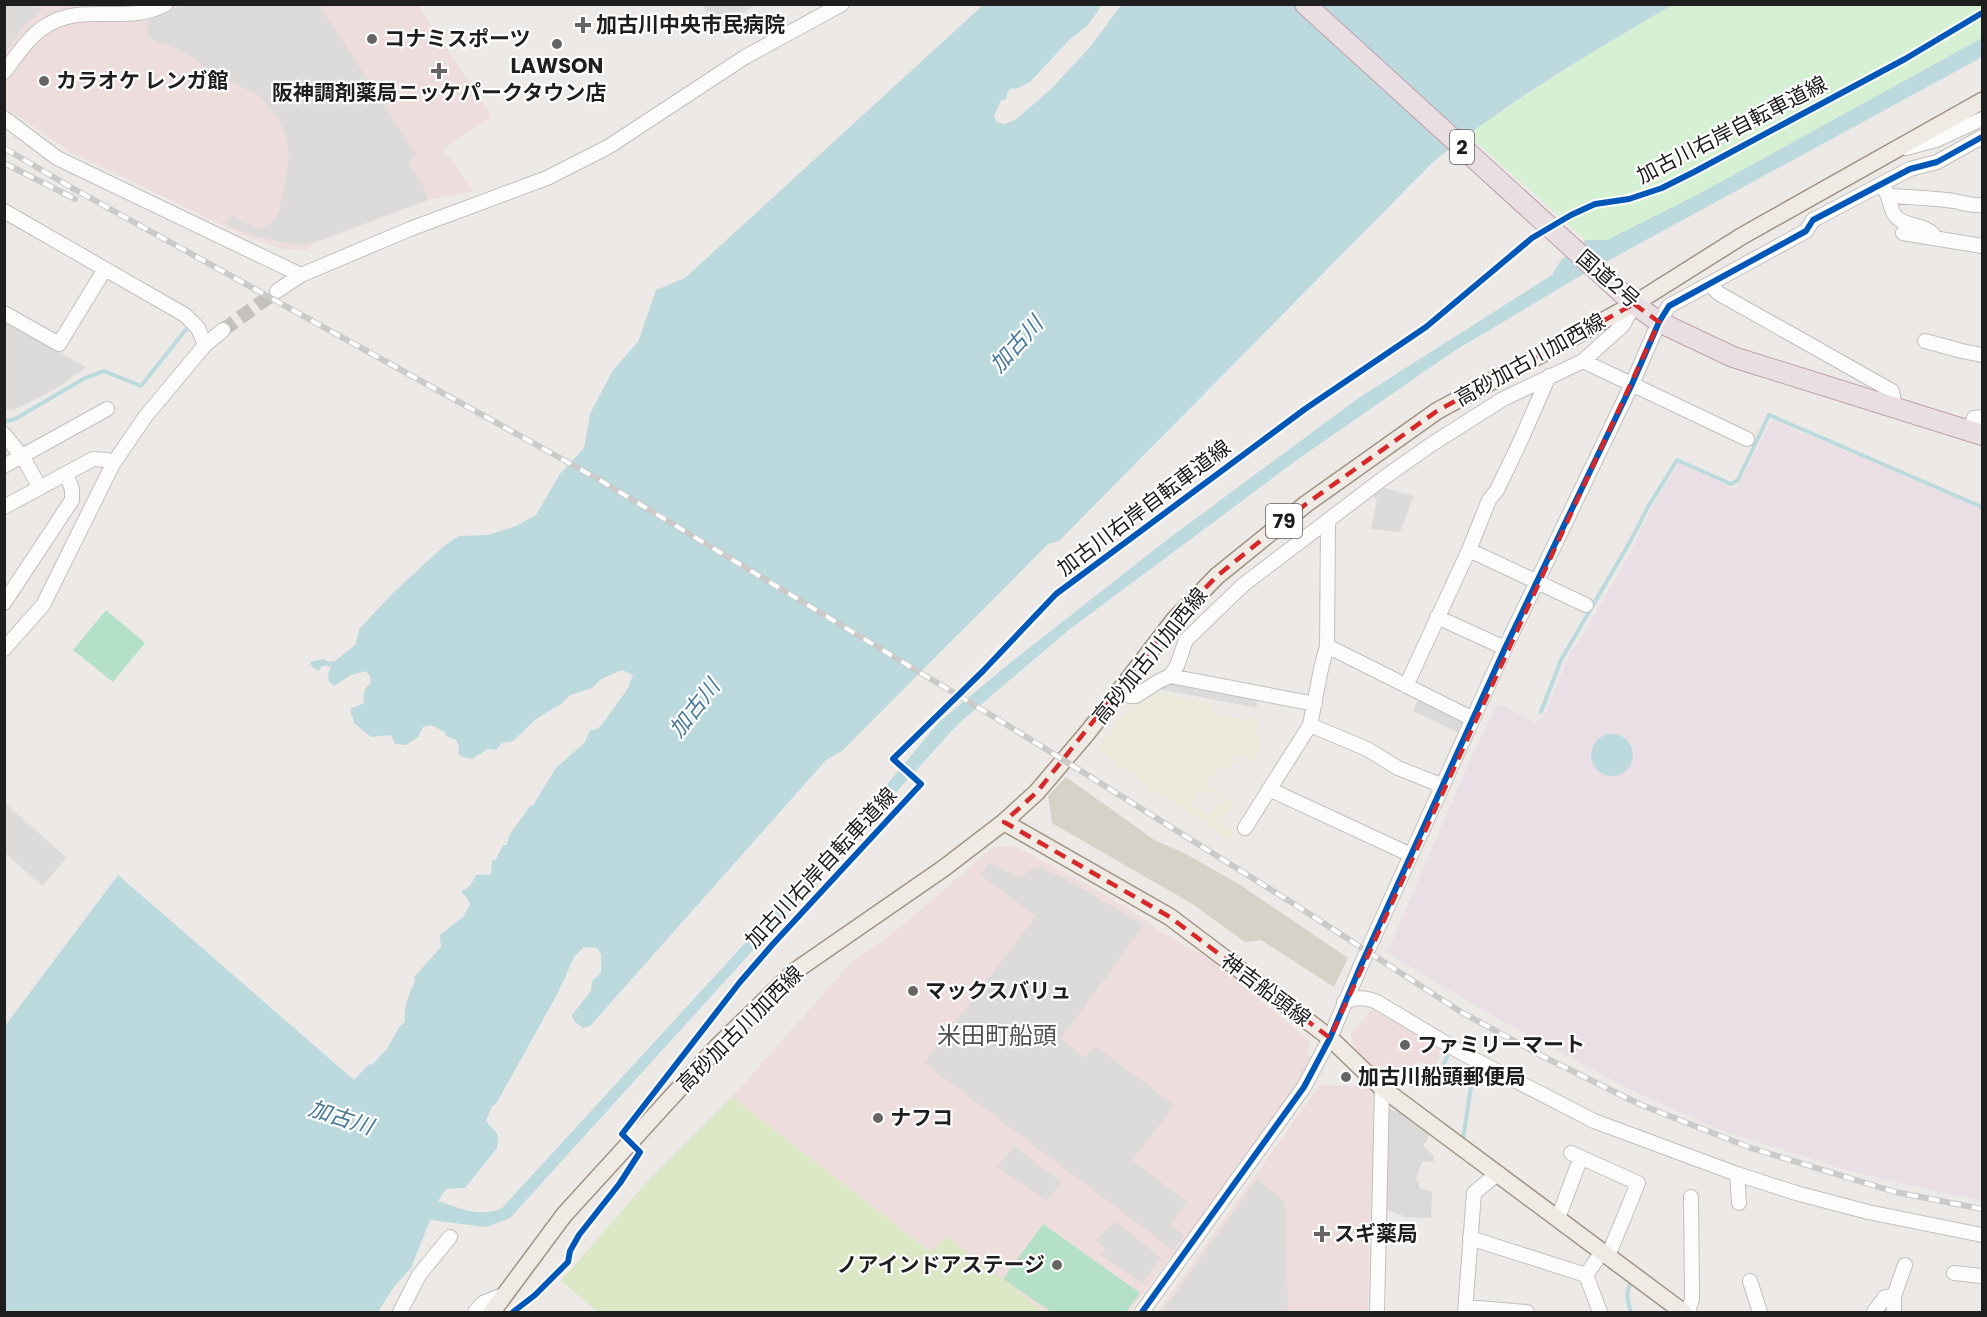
<svg xmlns="http://www.w3.org/2000/svg" width="1987" height="1317" font-family="Poppins,'Noto Sans JP',sans-serif">
<rect width="100%" height="100%" fill="#ece9e6"/>
<path fill="#eddddd" d="M4,5H418L492,117L443,149L473,191L428,200L316,243L307,250L283,249L247,237L71,152L5,107Z
M1015,846L1088,885L1138,915L1156,929L1213,961L1310,1041L1308,1055L1313,1057L1296,1086L1205,1212L1206,1224L1170,1258L1129,1312H1044L947,1237L931,1252L732,1097L849,965L902,926L993,847Z
M1372,1009L1442,1050L1435,1066L1416,1062L1411,1072L1390,1083L1355,1048L1351,1035Z
M1320,1085L1372,1087L1379,1093L1376,1220L1370,1221L1368,1312H1158Z"/>
<path fill="#e9dfe5" d="M1772,420L1982,509V1200L1958,1196L1853,1172L1723,1131L1629,1089L1486,1012L1387,953L1471,758L1497,705L1506,707L1535,723L1544,717L1569,655L1586,630L1628,557L1653,506L1679,463L1736,490Z"/>
<path fill="#dad9d8" d="M1400,1107L1432,1131L1423,1146L1434,1156L1433,1162L1422,1161L1416,1180L1419,1182V1188L1432,1192L1431,1218L1402,1217V1215L1382,1209L1386,1108L1398,1112Z"/>
<path fill="#d5d2c8" d="M1066,777L1156,841L1186,854L1239,884L1348,958L1334,987L1261,940L1245,942L1194,905L1052,823L1048,796Z"/>
<path fill="#eceada" d="M1153,691L1212,704L1211,712L1222,716L1249,721L1253,716L1258,717L1256,736L1261,738L1257,745L1261,748L1252,764L1240,754L1228,769L1222,766L1208,779L1190,802L1209,816L1221,801L1207,790L1204,792L1201,790L1206,783L1234,804L1221,822L1236,832L1229,841L1184,809L1157,794L1096,748L1132,704Z"/>
<path fill="#dce7c6" d="M732,1097L931,1252L947,1236L1044,1312H598L561,1281L647,1182Z"/>
<path fill="#d6f0d3" d="M1672,5H1982V38L1693,197L1607,240H1586L1467,134L1589,54Z"/>
<path fill="#b4e0c8" d="M106,610L145,643L113,682L73,650Z
M1043,1224L1140,1293L1126,1312H1051L1003,1279Z"/>
<path fill="#dcdbda" d="M5,4L35,5L43,10L24,25L5,53Z
M180,5H319L416,154L408,163L423,185L428,200L306,245L281,242L252,235L227,225L232,215L257,229L272,223L279,210L284,189L289,157L286,137L278,117L259,96L206,68L180,50L155,41L148,36L147,20L165,14Z
M702,5H755L718,29Z
M4,320L86,367L59,387L30,402L11,411L5,408Z
M1380,487L1414,496L1400,532L1371,529L1377,499L1369,493Z
M1176,681L1259,697L1256,708L1158,689L1164,682Z
M1420,695L1468,719L1461,734L1413,711Z
M5,803L67,858L42,886L5,853Z
M990,862L1019,878L1037,866L1062,877L1144,925L1061,1039L1085,1058L1095,1046L1175,1105L1132,1160L1187,1202L1170,1225L1184,1235L1173,1250L924,1063L1036,916L980,875Z
M1014,1146L1062,1183L1046,1201L997,1167Z
M1257,1179L1285,1202L1288,1312H1162Z
M1115,1221L1161,1258L1142,1283L1101,1255L1106,1249L1095,1240Z"/>
<path fill="#bcdadd" d="M983,5H1102L1087,26L1069,40L1030,82L1016,89L1012,88L1008,92L1006,99L1001,100L994,117L997,122L1004,124L1015,120L1051,89L1091,46L1121,5H1672C1590,53 1507,102 1433,162L1059,541L1048,544L842,751L826,760L590,1026L583,1028L575,1022L572,1015L591,991L592,981L601,973V954L597,948L584,947L574,957L559,991L496,1104L492,1106L486,1121L498,1135L497,1148L465,1188L446,1189L438,1201C460,1208 480,1218 502,1208L849,830L940,721L1010,663L1168,539L1360,397L1552,275L1561,260L1586,240H1607L1693,197L1982,38V57L1580,276L1454,351L1301,457L1070,629L958,724L510,1218L486,1227L430,1220L411,1268L393,1288L378,1312H5L4,1027L118,875L354,1080L369,1064L372,1065L387,1049L399,1027L405,1022C403,1008 409,994 415,981L414,977L441,947L440,935L464,916L470,905L468,899L461,892L470,886L476,875L491,874L492,861L496,859L503,845H507C508,831 522,820 529,807L533,805L556,768L585,742L590,730H595L601,726L628,688L633,675L622,670L601,679L592,688L570,695L561,704L536,719L513,741L502,743L496,750L488,749L472,759L463,757L458,754L459,746L456,740L446,736L445,732L431,725L423,727L418,737L406,745L395,744L391,735L371,737L354,723L350,709L364,703C363,695 363,689 371,683L370,676L366,671L351,675L334,686L329,682L328,676L331,666H322L318,671L312,667L310,662L323,659L330,662L335,661L355,645L360,628L394,592L444,546L459,536L488,535L516,526L536,515L560,474L584,448L590,414L613,370L638,342L656,290L685,278Z
M1591 755a21 21 0 1 1 42 0a21 21 0 1 1-42 0Z"/>
<g fill="none" stroke-linecap="round" stroke-linejoin="round">
<path stroke="#bcdadd" stroke-width="4" d="M4,419L7,421L15,419L85,378L104,371L141,386L188,327
M1541,712L1561,660L1631,540L1648,507L1677,460L1731,484L1738,480L1769,415L1982,507
M1460,1068L1472,1080L1463,1139
M1427,1072L1439,1074L1448,1055
M1630,1284C1625,1294 1628,1302 1631,1312"/>
<path stroke="#c3c0be" stroke-width="14" stroke-dasharray="14 7" stroke-linecap="butt" d="M223,330L277,291"/>
<g stroke="#c2c0bf" stroke-width="16">
<path id="minor" d="M4,72C17,56 30,34 49,24C85,3 127,25 166,4
M4,118L57,158L301,275
M1906,148L1936,140L1982,119
M1882,184L1888,196C1910,197 1932,198 1954,201C1964,203 1972,206 1982,205
M1888,196C1890,202 1891,209 1894,214C1902,227 1922,223 1933,234
M4,211L185,315L198,328L205,345
M1903,233L1982,246
M1711,285L1718,293L1892,391L1895,408
M277,291L301,275L410,229L547,178L608,147L745,57L842,4
M4,313L59,344L105,269
M1925,341L1962,351L1982,355
M1583,361L1623,325L1634,304
M1970,431L1974,418L1982,417
M4,434L24,459L40,488
M4,466L107,409
M4,507L93,459L107,460L113,464
M1328,522L1327,646L1321,669L1310,725L1367,749L1398,768L1443,786
M1469,550L1586,605
M4,603L72,500V489L66,474
M1437,617L1505,648
M1327,646L1473,719
M4,649L43,605L113,464L145,417L205,345L223,330
M1406,686L1469,550L1489,500L1497,490L1520,442L1549,376
M1121,688L1130,696H1136L1159,681L1170,676
M1315,704L1170,676L1177,666L1186,640L1243,585L1385,477L1432,444L1503,399L1583,361L1747,439
M1269,789L1411,855
M1245,828L1310,725
M1344,1002C1357,997 1364,997 1377,1002L1462,1053L1594,1121L1737,1174L1796,1193L1868,1212L1982,1235
M1571,1153L1638,1183L1608,1256
M1737,1174L1739,1203
M1558,1218L1581,1157
M1470,1238L1586,1275
M1954,1273L1982,1276
M1750,1281L1760,1312
M1466,1307L1527,1312
M400,1312L419,1275L450,1237
M475,1312L483,1303L503,1295
M1142,1312L1304,1087L1330,1038L1361,965L1505,648L1632,384L1659,322L1669,306L1806,231L1813,220L1910,169L1937,162L1982,137
M1377,1312L1382,1088
M1465,1312L1474,1193L1498,1173
M1600,1312L1586,1275L1602,1252
M1688,1312L1692,1299L1691,1197
M1874,1312L1885,1297L1894,1296
M1894,1312V1296L1905,1265"/>
</g>
<g stroke="#a19484" stroke-width="19">
<path id="major" d="M1004,822L1170,917L1330,1038L1382,1088L1683,1312
M492,1312L564,1215L718,1046L795,971L944,868L1004,822L1037,792L1088,732L1174,620L1217,576L1306,504L1437,411L1634,304L1742,236L1982,101"/>
</g>
<g stroke="#bf9fac" stroke-width="22">
<path id="highway" d="M1305,4L1634,304L1659,322L1733,357L1982,435"/>
</g>
<use href="#minor" stroke="#fcfcfb" stroke-width="14"/>
<use href="#major" stroke="#efeae4" stroke-width="16"/>
<use href="#highway" stroke="#e9dfe2" stroke-width="20"/>
<g stroke="#cacac9" stroke-width="6">
<path id="rail" d="M4,148L74,189L598,479L1004,723L1294,904L1461,1012L1542,1056L1639,1104L1751,1148L1895,1192L1982,1209
M4,163L75,199"/>
</g>
<use href="#rail" stroke="#fff" stroke-width="4" stroke-dasharray="11" stroke-linecap="butt"/>
<g stroke="#fff" stroke-width="10">
<path id="cycleway" d="M513,1312L535,1295L568,1262L570,1251L579,1235L620,1183L640,1152L622,1134L740,982L773,944L921,784L893,759L983,671L1056,594L1305,409L1426,327L1532,238L1571,215L1595,204L1629,199L1662,188L1694,172L1905,59L1982,13
M1142,1312L1304,1087L1330,1038L1361,965L1505,648L1632,384L1659,322L1669,306L1806,231L1813,220L1910,169L1937,162L1982,137"/>
</g>
<use href="#cycleway" stroke="#0057b8" stroke-width="6"/>
</g>
<path fill="none" stroke="#d62828" stroke-width="4.5" stroke-dasharray="12 8" stroke-linejoin="round" d="M1634,304L1659,322L1330,1038L1170,917L1004,822L1037,792L1174,620L1217,576L1306,504L1437,411Z"/>
<g fill="#666564" stroke="#fff" stroke-width="2">
<path d="M580 16h6v6h6v6h-6v6h-6v-6h-6v-6h6z"/>
<circle cx="372" cy="39" r="6"/>
<circle cx="557" cy="44" r="6"/>
<path d="M436 62h6v6h6v6h-6v6h-6v-6h-6v-6h6z"/>
<circle cx="44" cy="81" r="6"/>
<circle cx="913" cy="991" r="6"/>
<circle cx="1405" cy="1045" r="6"/>
<circle cx="1346" cy="1077" r="6"/>
<circle cx="878" cy="1118" r="6"/>
<path d="M1319 1225h6v6h6v6h-6v6h-6v-6h-6v-6h6z"/>
<circle cx="1057" cy="1265" r="6"/>
</g>
<g text-anchor="middle" stroke-width="4.5" stroke-linejoin="round" paint-order="stroke">
<g fill="#fff" stroke="#626262" stroke-width="1.5">
<rect x="1450" y="130" width="24" height="34" rx="4.5"/>
<rect x="1266" y="504" width="36" height="34" rx="4.5"/>
</g>
<g font-size="20" font-weight="bold" fill="#1e1e1e">
<text x="1462" y="154">2</text>
<text x="1284" y="528">79</text>
</g>
<g font-size="21" font-weight="bold" fill="#1e1e1e" stroke="#fff" text-anchor="start">
<text x="596" y="32">加古川中央市民病院</text>
<text x="384" y="46">コナミスポーツ</text>
<text x="557" y="73" text-anchor="middle">LAWSON</text>
<text x="56" y="88">カラオケ レンガ館</text>
<text x="439" y="100" text-anchor="middle">阪神調剤薬局ニッケパークタウン店</text>
<text x="925" y="998">マックスバリュ</text>
<text x="1417" y="1052">ファミリーマート</text>
<text x="1358" y="1084">加古川船頭郵便局</text>
<text x="890" y="1125">ナフコ</text>
<text x="1334" y="1241">スギ薬局</text>
<text x="1045" y="1272" text-anchor="end">ノアインドアステージ</text>
</g>
<g font-size="21" fill="#1e1e1e" stroke="#fff">
<text transform="translate(1732 130) rotate(-27)" y="7">加古川右岸自転車道線</text>
<text transform="translate(1608 279) rotate(41)" y="7">国道2号</text>
<text transform="translate(1530 360) rotate(-29)" y="7">高砂加古川加西線</text>
<text transform="translate(1144 508) rotate(-37)" y="7">加古川右岸自転車道線</text>
<text transform="translate(1150 656) rotate(-51)" y="7">高砂加古川加西線</text>
<text transform="translate(821 868) rotate(-47)" y="7">加古川右岸自転車道線</text>
<text transform="translate(1266 990) rotate(37)" y="7">神吉船頭線</text>
<text transform="translate(740 1029) rotate(-45)" y="7">高砂加古川加西線</text>
</g>
<g font-size="22" font-style="italic" fill="#4a7999" stroke="#fff">
<text transform="translate(1016 344) rotate(-48)" y="8">加古川</text>
<text transform="translate(694 708) rotate(-52)" y="8">加古川</text>
<text transform="translate(341 1117) rotate(18)" y="8">加古川</text>
</g>
<g font-size="24" fill="#515151" stroke="#fff">
<text x="997" y="1044">米田町船頭</text>
</g>
</g>
<rect width="1987" height="1317" fill="none" stroke="#1e1e1e" stroke-width="12"/>
</svg>
